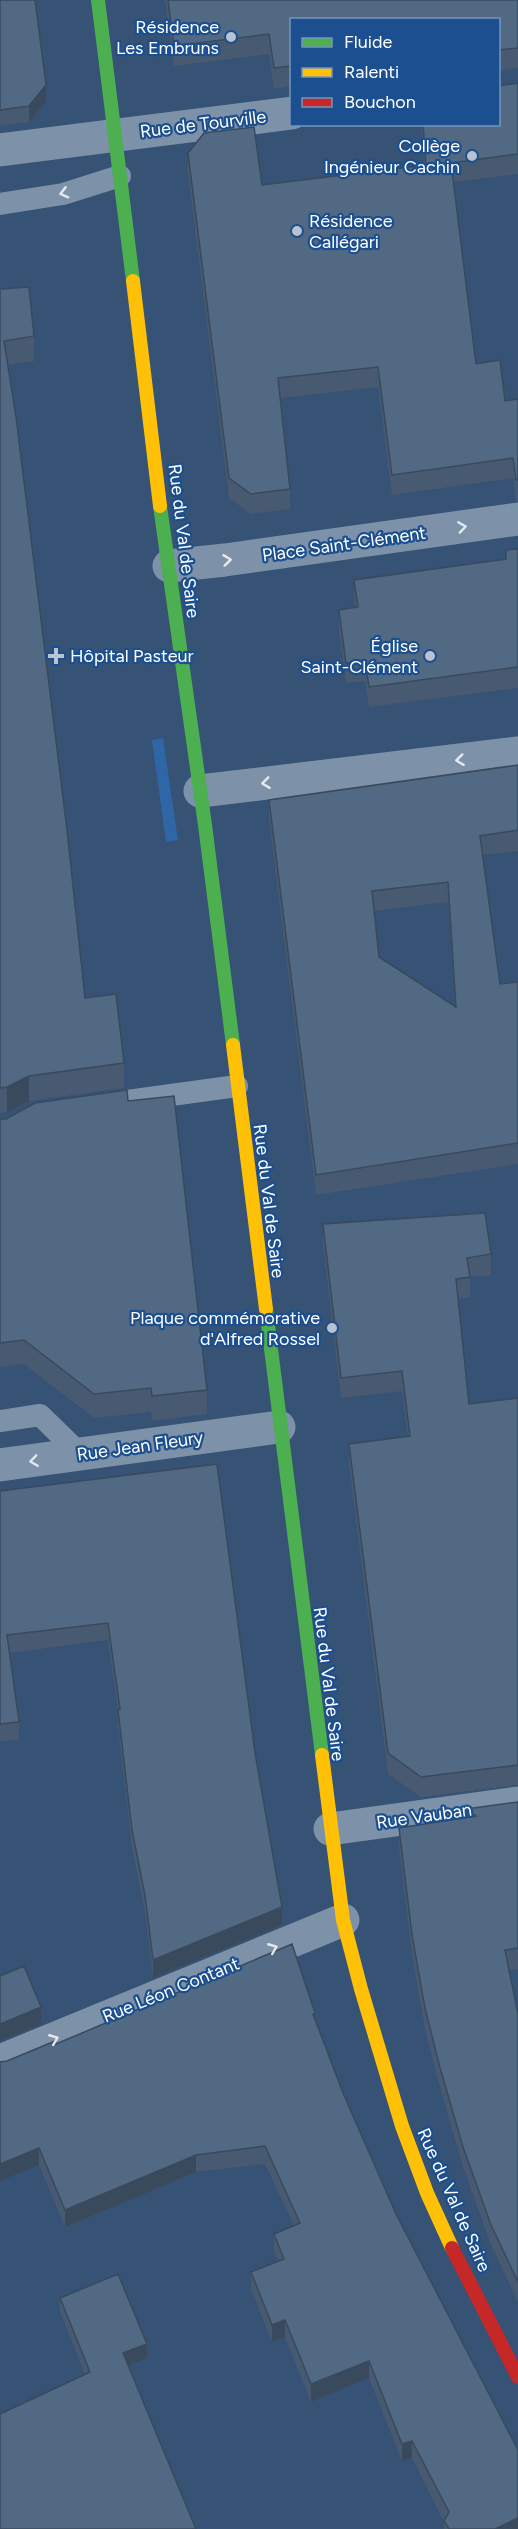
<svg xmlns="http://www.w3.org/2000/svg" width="518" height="2529" font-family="Figtree,sans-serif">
<rect width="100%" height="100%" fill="#365274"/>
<path fill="#2f66a5" d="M163,738L178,840L166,842L152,740Z"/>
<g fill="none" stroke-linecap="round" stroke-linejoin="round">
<path stroke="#7d92a8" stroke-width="22" d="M0,204L63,194L120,176
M98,1105L237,1086
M0,1421L40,1415L80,1454"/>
<path stroke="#7d92a8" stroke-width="33" d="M0,150L292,113
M169,566L225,560L518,519
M200,791L518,753
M0,1465L279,1427
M330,1829L518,1803
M0,2061L343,1920"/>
<path stroke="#4caf50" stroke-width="14" d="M98,0L133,281
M160,506L205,825L233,1045
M266,1309L322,1755"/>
<path stroke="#ffc107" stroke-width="14" d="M133,281L160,506
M233,1045L266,1309
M322,1755L343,1920L361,1989L402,2126L427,2193L452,2248"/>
<path stroke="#c62828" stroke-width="14" d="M452,2248L518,2377"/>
</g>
<path fill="#475a72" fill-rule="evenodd" d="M0,0L46,101L29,122L0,126Z
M165,0H518V68L498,71V20H291V86L274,89L269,54L174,66Z
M518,83V174L454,182L476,364L505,401L518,399V501L516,500L513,478L392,495L378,387L281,398L290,489V509L251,514L229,498L188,173V153L262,185L424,165L421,124H498Z
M0,289L34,336V361L8,365L85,998L124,1063V1088L29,1101L7,1112L0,1113Z
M518,549V688L369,707L365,681L346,683L339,630V610L355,607L354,600V580L506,559V550Z
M518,765V851L482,855L500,984L518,982V1164L316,1195L269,820V800ZM448,902L455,1006L379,957L374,911Z
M128,1101L207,1390V1414L152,1421L151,1412L94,1418L24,1364L0,1367V1119Z
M323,1224L491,1254V1275L470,1277V1297L458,1299L469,1404L518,1398V1785L421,1797L388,1774L349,1464V1444L408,1437L402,1391L341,1398L323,1244Z
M0,1491L255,1753L282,1925L153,1978L145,1913L132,1847L118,1727V1710L108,1640L10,1653L19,1722V1739L0,1742Z
M518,1802V1969L509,1970L518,2014V2302L491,2245L463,2167L439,2084L425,2029L412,1955L399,1848V1828L466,1818V1809Z
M315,2020L343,2093L518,2529H444V2522L412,2458L402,2461L369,2378L311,2402L285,2337L272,2342L251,2289V2272L278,2261L274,2251V2234L294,2226L265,2164L196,2172L65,2227L39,2165L0,2181V2062L7,2061L56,2044Z
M60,2298L147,2358L128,2365L85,2374L60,2312Z"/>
<path fill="#394a5c" d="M46,85V101L29,122V106Z
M29,1076V1101L7,1112V1087Z
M282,1907V1925L153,1978V1960Z
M41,2007V2024L0,2041V2024Z
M39,2148V2165L0,2181V2164Z
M196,2155V2172L65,2227V2210Z
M285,2320V2337L272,2342V2325Z
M147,2344V2358L123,2367V2353Z
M369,2361V2378L311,2402V2384Z
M412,2441V2458L402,2461V2444Z
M518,2518V2529H495Z"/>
<path fill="#526984" stroke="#394a5c" stroke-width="1.5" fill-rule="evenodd" d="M0,0H35L46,85L29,106L0,110Z
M168,0H518V48L498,50V20H291V66L274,68L269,34L174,46Z
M518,83V154L451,163L476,364L500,360L505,401L518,399V480H516L513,458L392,475L378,367L278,378L290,489L251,494L229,478L188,153L204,133L254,127L262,185L426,165L423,124H498V86Z
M29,287L34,336L4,341L16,417L67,830L85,998L116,994L124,1063L29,1076L7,1087L0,1088V289Z
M518,549V667L369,687L365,661L346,663L339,610L358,607L354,580L506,559V550Z
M518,765V830L480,836L500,984L518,982V1143L316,1175L269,800ZM448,882L456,1007L379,957L372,891Z
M127,1090L128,1101L174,1096L207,1390L152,1396L151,1388L94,1394L24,1340L0,1343V1119H6L35,1103Z
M485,1213L491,1254L467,1258L470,1277L456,1279L469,1404L518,1398V1765L421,1777L388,1753L349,1444L410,1436L402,1371L341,1378L323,1224Z
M217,1464L255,1753L282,1907L153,1960L145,1895L132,1830L118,1710L120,1709L108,1623L7,1635L19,1722L0,1724V1491Z
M518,1802V1948L505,1950L518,2014V2282L491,2225L463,2147L439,2064L425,2008L412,1935L399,1828L476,1816L466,1809Z
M292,1944L315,2013L313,2014L343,2093L396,2214L518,2450V2518L495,2529H449L444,2521L449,2512L412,2441L402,2444L369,2361L311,2384L285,2320L272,2325L251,2272L284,2259L274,2234L300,2223L265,2146L196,2155L65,2210L39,2148L0,2164V2062L7,2061L55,2041L56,2044Z
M24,1966L41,2007L0,2024V1976Z
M118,2274L147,2344L123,2353L196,2529H0V2414L90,2372L60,2298Z"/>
<defs><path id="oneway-chevron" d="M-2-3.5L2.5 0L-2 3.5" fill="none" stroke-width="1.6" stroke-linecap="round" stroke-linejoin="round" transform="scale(1.5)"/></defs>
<g stroke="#e5e9ee">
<use href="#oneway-chevron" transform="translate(64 193) rotate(166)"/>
<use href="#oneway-chevron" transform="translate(462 527) rotate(-8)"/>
<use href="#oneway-chevron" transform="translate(227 560) rotate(-7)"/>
<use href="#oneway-chevron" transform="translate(460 760) rotate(173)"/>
<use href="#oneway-chevron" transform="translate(266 783) rotate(173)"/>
<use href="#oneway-chevron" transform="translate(34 1461) rotate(172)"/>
<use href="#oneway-chevron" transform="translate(273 1948) rotate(-22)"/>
<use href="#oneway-chevron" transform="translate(54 2039) rotate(-22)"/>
</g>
<g fill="#b9c2ce" stroke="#1b4f8f" stroke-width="2">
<circle cx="231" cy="37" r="6"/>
<circle cx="472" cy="156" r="6"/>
<circle cx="297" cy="231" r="6"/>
<path d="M53 647h6v6h6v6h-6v6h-6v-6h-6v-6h6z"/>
<circle cx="430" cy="656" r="6"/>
<circle cx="332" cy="1328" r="6"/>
</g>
<g text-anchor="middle" stroke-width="4.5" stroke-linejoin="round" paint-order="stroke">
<g font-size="18" fill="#fff" stroke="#1b4f8f" text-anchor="end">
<text x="219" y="33">Résidence<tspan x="219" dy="21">Les Embruns</tspan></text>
<text x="460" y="152">Collège<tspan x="460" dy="21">Ingénieur Cachin</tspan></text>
<text x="309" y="227" text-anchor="start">Résidence<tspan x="309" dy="21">Callégari</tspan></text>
<text x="418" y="652">Église<tspan x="418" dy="21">Saint-Clément</tspan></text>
<text x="70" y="662" text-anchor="start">Hôpital Pasteur</text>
<text x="320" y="1324">Plaque commémorative<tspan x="320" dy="21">d'Alfred Rossel</tspan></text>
</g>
<g font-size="18" fill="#fff" stroke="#1b4f8f">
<text transform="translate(203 124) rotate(-7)" y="6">Rue de Tourville</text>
<text transform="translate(184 541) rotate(83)" y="6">Rue du Val de Saire</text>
<text transform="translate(344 544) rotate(-8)" y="6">Place Saint-Clément</text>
<text transform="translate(269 1201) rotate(83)" y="6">Rue du Val de Saire</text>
<text transform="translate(140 1446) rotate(-8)" y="6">Rue Jean Fleury</text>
<text transform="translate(329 1684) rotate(83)" y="6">Rue du Val de Saire</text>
<text transform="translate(424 1816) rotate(-8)" y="6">Rue Vauban</text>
<text transform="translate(171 1990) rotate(-22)" y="6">Rue Léon Contant</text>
<text transform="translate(454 2200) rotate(66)" y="6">Rue du Val de Saire</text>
</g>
</g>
<rect x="290" y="18" width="210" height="108" fill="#1b4f8f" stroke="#7695bc" stroke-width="1.5"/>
<rect x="302" y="38" width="30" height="9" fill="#4caf50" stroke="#7695bc" stroke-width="1.5"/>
<text x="344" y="48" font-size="18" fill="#ffffff">Fluide</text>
<rect x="302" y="68" width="30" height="9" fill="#ffc107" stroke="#7695bc" stroke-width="1.5"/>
<text x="344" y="78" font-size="18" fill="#ffffff">Ralenti</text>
<rect x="302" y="98" width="30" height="9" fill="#c62828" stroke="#7695bc" stroke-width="1.5"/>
<text x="344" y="108" font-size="18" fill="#ffffff">Bouchon</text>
</svg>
